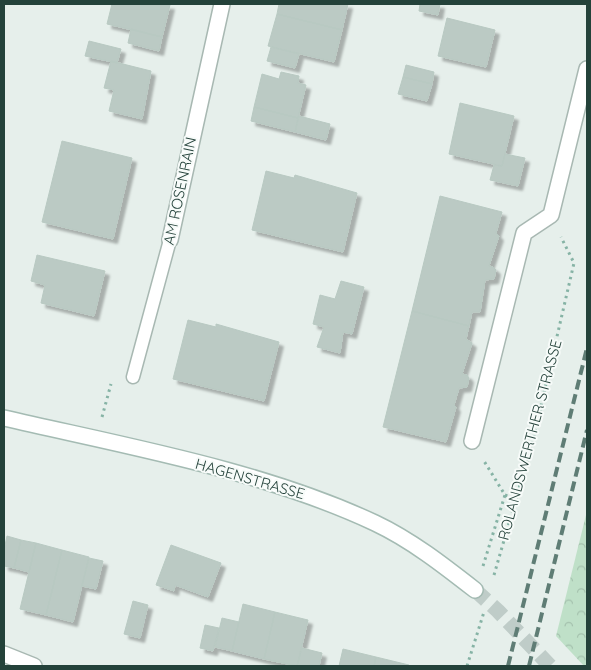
<svg xmlns="http://www.w3.org/2000/svg" width="591" height="670" font-family="Quicksand,sans-serif">
<defs>
<pattern id="forest-crowns" width="20" height="18" patternUnits="userSpaceOnUse" patternTransform="scale(1.25)"><rect width="20" height="18" fill="#bfe0c8"/><path d="M2 6a3 3 0 1 1 6 0M12 15a3 3 0 1 1 6 0" fill="none" stroke="#a4c1ad"/></pattern>
<filter id="shadow"><feDropShadow dx="4.5" dy="4.5" stdDeviation="1" flood-color="#0004"/></filter>
</defs>
<rect width="100%" height="100%" fill="#e6efeb"/>
<path fill="url(#forest-crowns)" d="M587,511V666H584L556,636Z"/>
<path fill="#bbcac4" stroke="#b8c9c2" filter="url(#shadow)" d="M112,4L170,5L162,37L107,24Z
M279,4H348L342,30L277,14Z
M420,4H440L438,15L419,11Z
M277,14L342,30L334,62L268,46Z
M447,18L495,30L486,67L438,56Z
M131,29L162,37L159,51L128,43Z
M89,41L121,49L117,63L85,56Z
M271,47L299,54L295,68L267,61Z
M111,61L151,71L142,119L109,111L114,90L104,88Z
M406,65L434,72L432,84L403,77Z
M281,72L299,76L298,83L306,85L298,118L254,107L262,74L279,79Z
M403,77L432,84L427,101L398,94Z
M460,103L514,116L502,166L449,154Z
M254,107L298,118L295,132L251,121Z
M299,116L330,124L326,140L295,132Z
M62,141L132,158L113,239L42,222Z
M505,154L525,158L518,186L490,180L494,165L502,166Z
M266,171L294,178L295,175L357,193L343,252L252,230Z
M440,196L502,212L496,233L499,236L489,266L493,267L496,270L494,279L485,280L480,312H472L469,326L412,311Z
M37,255L105,271L94,316L41,303L45,285L31,281Z
M341,281L364,287L352,334L343,332L340,353L317,347L324,327L313,324L320,295L335,299Z
M412,311L469,326L466,339L472,343L462,374L467,375L469,378L467,387L459,388L454,405L456,407L446,442L383,427Z
M188,320L216,327V324L279,342L264,401L173,379Z
M7,536L21,540L14,568L4,566V550Z
M21,540L36,543L29,572L14,568Z
M36,543L62,550L46,615L20,609Z
M171,545L221,563L208,597L175,585L174,591L156,585Z
M62,550L89,557L73,622L46,615Z
M89,558L103,561L96,589L82,586Z
M133,601L148,605L140,638L124,634Z
M243,604L275,612L264,659L232,651Z
M275,612L308,620L297,666L264,659Z
M222,618L239,622L232,651L215,647Z
M205,625L219,628L213,651L200,648Z
M302,648L322,653L319,666H297Z
M343,649L376,657L374,666H339Z
M376,657L409,665V666H374Z"/>
<g fill="none" stroke-linecap="round" stroke-linejoin="round">
<path stroke="#bfccc8" stroke-width="15" stroke-dasharray="15 8" stroke-linecap="butt" d="M475,590L498,611L550,666"/>
<g stroke="#a8b8b2" stroke-width="15">
<path id="lane" d="M133,377L170,240"/>
</g>
<g stroke="#a8b8b2" stroke-width="18">
<path id="street" d="M170,240L222,4
M472,441L524,233L551,215L587,69
M4,654L34,666"/>
</g>
<g stroke="#a4bbb3" stroke-width="18">
<path id="secondary" d="M4,418C125,446 262,470 375,523C411,540 443,565 475,590"/>
</g>
<path stroke="#86b3a5" stroke-width="3" stroke-dasharray="2.5 4" stroke-linecap="butt" d="M102,417L111,384
M505,495L516,499
M483,566L505,495L484,461
M494,575L533,440L574,263L561,237
M467,666L484,612"/>
<use href="#lane" stroke="#fff" stroke-width="12"/>
<use href="#street" stroke="#fff" stroke-width="15"/>
<use href="#secondary" stroke="#fff" stroke-width="15"/>
<path stroke="#5f7d75" stroke-width="4" stroke-dasharray="10 5" stroke-linecap="butt" d="M508,666L587,348
M529,666L587,430"/>
</g>
<g text-anchor="middle" stroke-width="4" stroke-linejoin="round" paint-order="stroke">
<g font-size="15" fill="#24423a" stroke="#f7fbf9">
<text transform="translate(180 191) rotate(-78)" y="5">AM ROSENRAIN</text>
<text transform="translate(530 440) rotate(-75)" y="5">ROLANDSWERTHER STRASSE</text>
<text transform="translate(250 479) rotate(16)" y="5">HAGENSTRASSE</text>
</g>
</g>
<rect width="591" height="670" fill="none" stroke="#24423a" stroke-width="10"/>
</svg>
